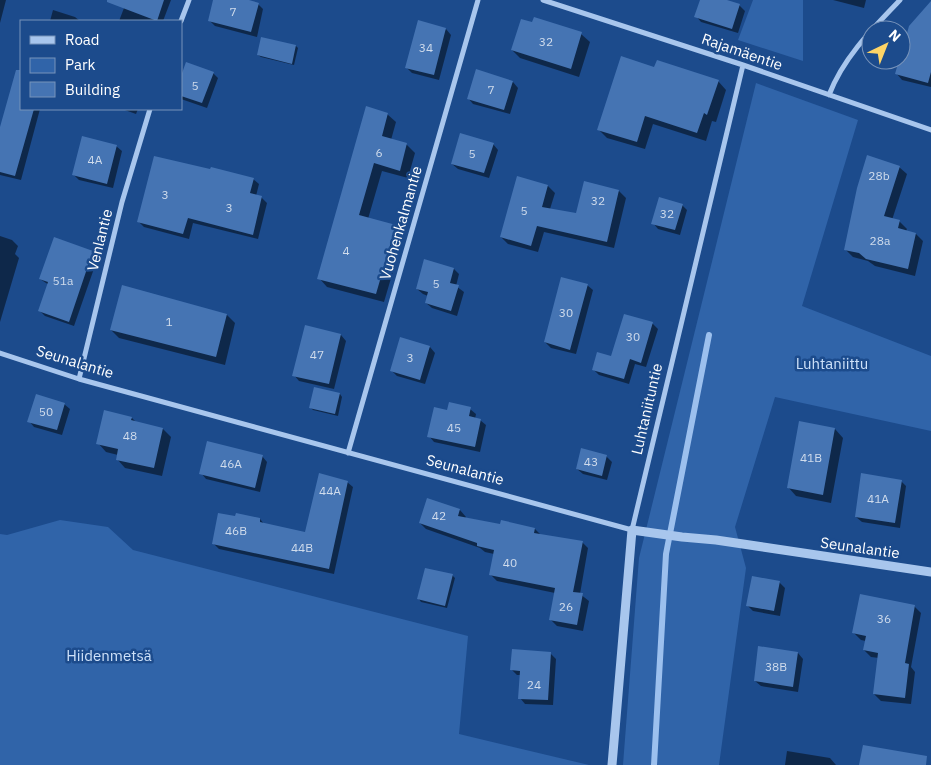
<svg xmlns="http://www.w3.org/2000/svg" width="931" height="765" font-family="'IBM Plex Sans',sans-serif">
<rect width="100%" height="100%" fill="#1c4b8c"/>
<path fill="#3064a9" d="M753,0H803V61L738,40Z
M756,83L858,120L802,306L931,356V431L775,397L735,527L746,568L719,765H623L639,558Z
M60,520L108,527L133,550L468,636L459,734L589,765H0V534L7,535Z"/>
<path fill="#0007" d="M0,0H6L0,23Z
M124,0H171L163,21H119L124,8L122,6Z
M215,0H244L258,4L263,9L257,37L215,26L209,20Z
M701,0H723L739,5L745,11L738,33L701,22L696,16Z
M833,0H866L864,8Z
M931,3V87L902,80L897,74L901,60Z
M53,10L75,17L80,21H50Z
M446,29L451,35L439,80L412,73L407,68Z
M581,34L590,42L579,77L520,58L512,50Z
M296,46L298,48L294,65L261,57L258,55Z
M655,69L718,81L726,90L716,122L712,121L706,141L653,124L645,149L607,138L599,130Z
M213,73L218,78L207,108L181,99V79Z
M513,82L518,88L510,114L473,104L468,98Z
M21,87V109H40L21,180L0,175V132L17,102Z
M122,109H138L136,114Z
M387,114L396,122L391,140L407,145L415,153L408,178L382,171L368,219L396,226L404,234L384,302L327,287L319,278Z
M493,144L498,150L489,178L458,169L452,164Z
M116,146L122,151L113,188L79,180L74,175Z
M899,167L907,174L892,220L899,221L907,229L906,231L916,234L923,241L915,276L875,266L868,261L853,257L845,249Z
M518,178L548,186L555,193L550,209L577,215L619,191L626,198L614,248L544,232L538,252L508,244L501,237Z
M253,179L259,184L256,196L261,197L267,203L258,239L193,223L189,239L144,227L139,222Z
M682,205L687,210L680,235L658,229L653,223Z
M0,236L12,240L18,246L15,254L19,258L0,322Z
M93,252L98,257L74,326L45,316L40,311L49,285L40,279Z
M454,269L459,274L456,286L464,292L457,316L432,308L426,303L428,296L423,294L417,289Z
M587,285L593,290L576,354L551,348L545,342Z
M227,315L235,323L225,365L119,338L111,330Z
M625,315L653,324L658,329L646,367L635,364L629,384L599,375L593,369L612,358Z
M306,326L341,335L346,341L334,389L299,381L294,375Z
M430,347L435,353L425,384L397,376L391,370Z
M315,389L340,394L342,397L338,416L313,410L311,408Z
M64,404L70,409L62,435L34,427L29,421Z
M470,409L476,414L475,419L480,420L486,425L480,452L434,442L429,436L448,412Z
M132,418L137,423L163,429L171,437L162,476L125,468L117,459L118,455L106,452L98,443Z
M835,429L843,438L831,503L796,496L788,487Z
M262,456L267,462L260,492L206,479L201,473Z
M606,456L612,462L607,480L583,474L577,469Z
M901,481L906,486L900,528L862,522L856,517Z
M347,482L353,487L334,574L219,549L213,543L260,519L265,525L306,533Z
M460,510L466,517L465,518L501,525L535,529L541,535L582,542L588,548L580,594L589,601L583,631L557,626L550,619L555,593L497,581L491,575L494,554L485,552L480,548L426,529L420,523Z
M452,575L455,578L447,608L421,602L419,599Z
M779,582L785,588L780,616L753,611L748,606Z
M914,606L921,613L911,667L915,672L911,704L881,701L874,694L879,658L871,657L864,650L866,641L861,640L854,633Z
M759,648L798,653L803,659L798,692L761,686L755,681Z
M550,653L556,659L553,705L525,704L520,698L521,675H517L512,670Z
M787,751L830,758L836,765H785Z"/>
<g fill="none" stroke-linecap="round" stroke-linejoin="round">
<path stroke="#9cc0ee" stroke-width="6" d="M654,765L666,554L709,335"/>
</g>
<path fill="#4574b3" d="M107,0H164L157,21L107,2Z
M213,0H249L259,3L251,32L208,21Z
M700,0H727L740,4L732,29L694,17Z
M931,1V72L928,83L895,74L899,60H901V55L909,26Z
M534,17L582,32L571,69L511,50L521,19L532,22Z
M418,20L446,28L434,75L405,68Z
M261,37L296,45L292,64L257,55Z
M621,56L654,67L657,60L719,80L707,115L704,113L697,133L645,116L637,142L597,130Z
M186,62L214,72L202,103L181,96V76Z
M476,69L513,81L504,110L467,99Z
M16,70H21V109H34L15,176L0,172V127Z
M366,106L388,113L382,136L407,143L400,171L374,163L359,215L396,225L376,294L317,279Z
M460,133L494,143L484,173L451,164Z
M82,136L117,145L107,184L72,175Z
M867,155L900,166L884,216L900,220L898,228L916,233L908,269L866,259L859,253L844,250L857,188Z
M154,156L210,169L211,167L254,178L250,193L262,196L253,235L188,218L183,234L137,222Z
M517,176L548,185L542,207L576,213L584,181L619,190L607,242L537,226L531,246L500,237Z
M659,197L683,204L675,230L651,224Z
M54,237L93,251L69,322L38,311L48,282L39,279Z
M424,259L454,268L450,283L459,285L451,311L425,303L428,292L416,289Z
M561,277L588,284L570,350L544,342Z
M122,285L227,314L216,357L110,330Z
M624,314L653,322L641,363L630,359L624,379L592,370L597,352L611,356Z
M305,325L341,334L329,384L292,376Z
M400,337L430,346L420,380L390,371Z
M314,387L340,393L335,414L309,408Z
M36,394L65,403L57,430L27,422Z
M449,402L471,407L469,416L481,419L475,447L427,437L434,407L447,410Z
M104,410L132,417L131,420L163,428L154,468L116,460L118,449L96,444Z
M799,421L835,428L823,495L787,488Z
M207,441L263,455L255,488L199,474Z
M581,448L607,455L602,476L576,469Z
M319,473L348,481L329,569L212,544L218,513L235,516L236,513L260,518V522L305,532Z
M861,473L902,480L895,523L855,517Z
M427,498L460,509L458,516L500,524L501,520L535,528L534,533L583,541L573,592L583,593L577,625L549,620L555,588L489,575L494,550L477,546V543L419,523Z
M425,568L453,574L445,606L417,599Z
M752,576L780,581L774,611L746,606Z
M860,594L915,605L905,663L909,664L905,698L873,694L878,653L863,650L866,636L852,633Z
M758,646L798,652L793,687L754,681Z
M512,649L551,652L548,700L518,699L520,671L510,670Z
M863,745L927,756L926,765H859Z"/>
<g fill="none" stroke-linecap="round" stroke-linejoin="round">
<path stroke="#a8c6ed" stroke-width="5" d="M543,0L743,65L931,130
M181,21L189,0
M829,95C843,58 872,29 900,0
M0,353L79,379L632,530L743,65
M79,379L122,202L150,109
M348,453L478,0"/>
<path stroke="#a8c6ed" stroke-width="9" d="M612,765L632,530L682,537L716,540L931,572"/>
</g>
<g text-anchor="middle" stroke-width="5" stroke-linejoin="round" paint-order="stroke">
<g font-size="12" fill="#d0dcec">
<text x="233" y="16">7</text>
<text x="546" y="46">32</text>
<text x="426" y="52">34</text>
<text x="195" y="90">5</text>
<text x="491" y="94">7</text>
<text x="379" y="157">6</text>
<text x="472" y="158">5</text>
<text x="95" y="164">4A</text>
<text x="879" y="180">28b</text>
<text x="165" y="199">3</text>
<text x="598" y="205">32</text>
<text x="229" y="212">3</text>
<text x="524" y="215">5</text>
<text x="667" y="218">32</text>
<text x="880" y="245">28a</text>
<text x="346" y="255">4</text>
<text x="63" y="285">51a</text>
<text x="436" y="288">5</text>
<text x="566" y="317">30</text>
<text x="169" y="326">1</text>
<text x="633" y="341">30</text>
<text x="317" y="359">47</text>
<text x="410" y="362">3</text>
<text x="46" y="416">50</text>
<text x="454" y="432">45</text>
<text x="130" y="440">48</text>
<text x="811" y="462">41B</text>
<text x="591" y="466">43</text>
<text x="231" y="468">46A</text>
<text x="330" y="495">44A</text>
<text x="878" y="503">41A</text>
<text x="439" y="520">42</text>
<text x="236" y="535">46B</text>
<text x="302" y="552">44B</text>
<text x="510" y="567">40</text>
<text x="566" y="611">26</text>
<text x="884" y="623">36</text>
<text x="776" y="671">38B</text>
<text x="534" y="689">24</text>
</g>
<g font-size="15" fill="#fff" stroke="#1c4b8c">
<text transform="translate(742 52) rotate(19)" y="5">Rajamäentie</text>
<text transform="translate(401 223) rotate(-74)" y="5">Vuohenkalmantie</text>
<text transform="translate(100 240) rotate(-76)" y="5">Venlantie</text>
<text transform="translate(75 362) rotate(17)" y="5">Seunalantie</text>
<text transform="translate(647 409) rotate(-77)" y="5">Luhtaniituntie</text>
<text transform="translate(465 470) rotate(15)" y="5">Seunalantie</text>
<text transform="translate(860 548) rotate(8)" y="5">Seunalantie</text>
</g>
<g font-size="15" fill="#cee1f9" stroke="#1c4b8c">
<text x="832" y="369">Luhtaniittu</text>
<text x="109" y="661">Hiidenmetsä</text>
</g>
</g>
<rect x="20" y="20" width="162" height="90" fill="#1c4b8c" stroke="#7793ba"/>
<rect x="30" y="36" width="25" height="8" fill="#a8c6ed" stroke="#7793ba"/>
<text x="65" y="45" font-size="15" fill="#ffffff">Road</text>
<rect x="30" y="58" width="25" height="15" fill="#3064a9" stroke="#7793ba"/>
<text x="65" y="70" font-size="15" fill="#ffffff">Park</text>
<rect x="30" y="82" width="25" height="15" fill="#4574b3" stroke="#7793ba"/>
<text x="65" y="95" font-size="15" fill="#ffffff">Building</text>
<g transform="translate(886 45) rotate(43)"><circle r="24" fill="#1c4b8c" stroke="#7793ba"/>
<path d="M0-4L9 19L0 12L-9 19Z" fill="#fdd466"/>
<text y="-8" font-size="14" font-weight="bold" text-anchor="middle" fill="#ffffff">N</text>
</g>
</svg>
